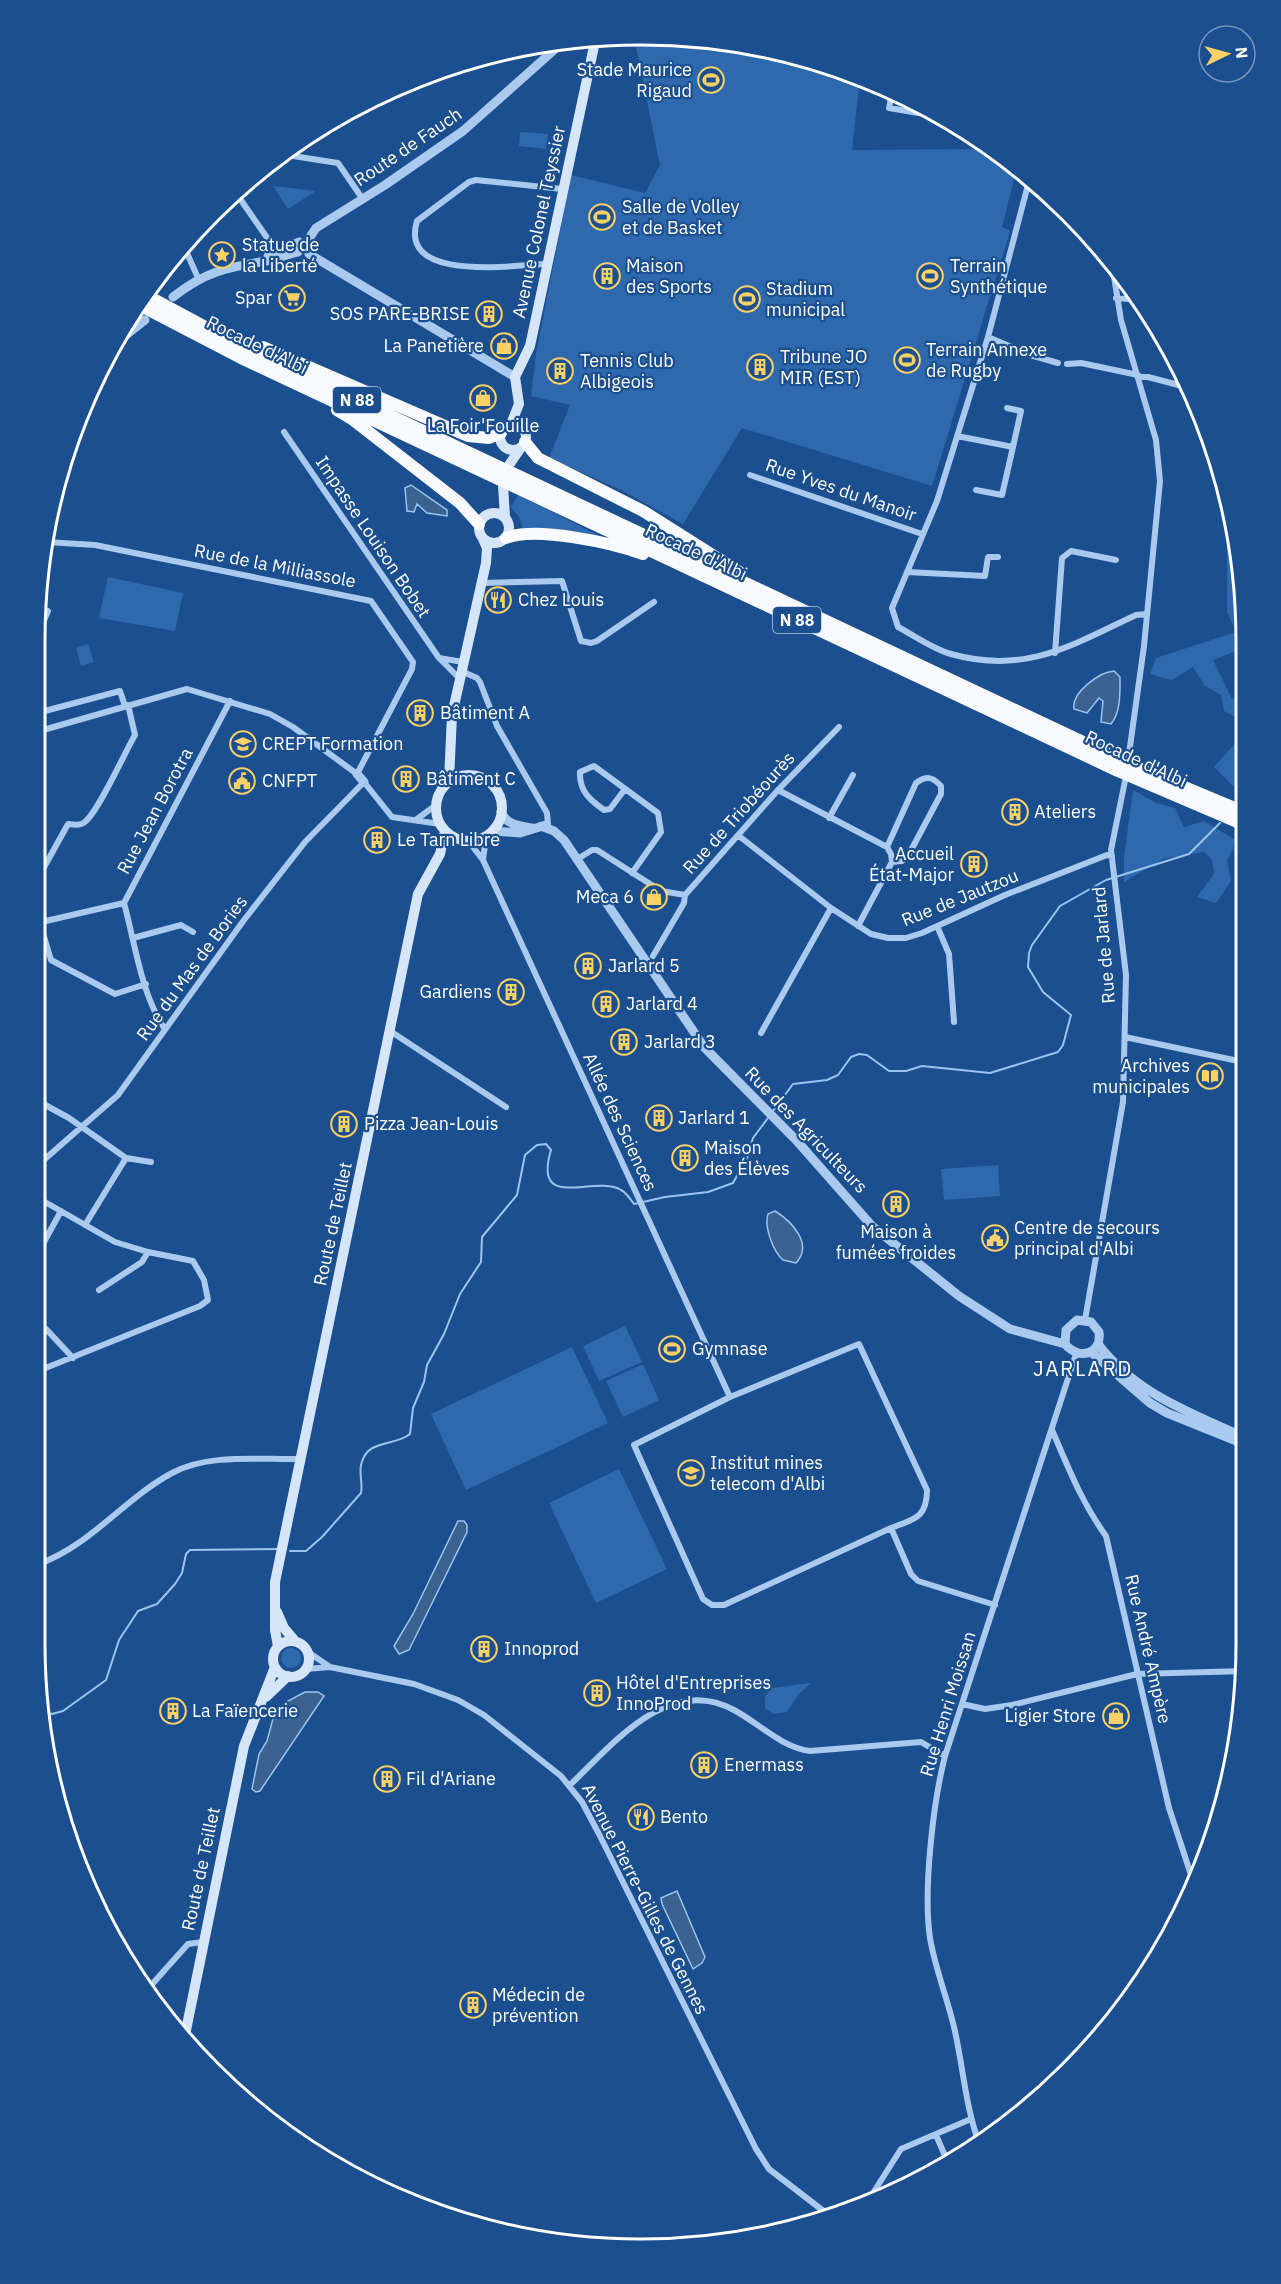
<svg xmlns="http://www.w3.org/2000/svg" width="1281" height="2284" font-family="'IBM Plex Sans',sans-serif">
<rect width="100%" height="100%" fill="#1b4f8f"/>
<path fill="#2e69ad" d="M634,37L720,40L836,67L860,78L852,150L987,149L1016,171L1002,227L1010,230L1008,238L932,486L742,428L683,524L621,490L549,458L570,405L531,396L536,354L571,175L645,193L660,165Z
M520,132L548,134L546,149L519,146Z
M273,186L316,191L288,209Z
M518,495L604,538L523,529L519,517L511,507Z
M1235,534L1241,562L1242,649L1213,660L1232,699L1240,696L1242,720L1224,711L1221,695L1205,686L1193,667L1172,680L1150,674L1156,658L1236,632L1227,612V546Z
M108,577L183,593L175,631L99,618Z
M88,644L94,662L81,666L76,648Z
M1237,741L1242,742V789L1233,786L1214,767Z
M1133,790L1156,803L1175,808L1184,827L1204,821L1237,841L1227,860L1231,881L1216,903L1197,897L1214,874L1212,860L1204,852L1163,859L1124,882V857Z
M998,1165L1000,1196L944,1200L941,1169Z
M625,1326L642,1362L599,1381L583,1346Z
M572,1347L608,1423L466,1490L431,1414Z
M643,1364L659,1400L623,1417L606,1381Z
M619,1469L667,1569L596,1603L549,1503Z
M281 1658a10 10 0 1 1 20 0a10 10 0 1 1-20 0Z
M811,1683L798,1695L787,1712L774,1714L765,1708V1696L772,1688Z"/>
<path fill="#3c6290" stroke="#9cc4f0" stroke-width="1.5" d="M411,485L447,510V516L427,513L417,504L414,512L407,511L405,488Z
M1114,671L1120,677C1120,692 1121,712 1111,724L1101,722L1103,701L1099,698L1087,713L1074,709C1071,693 1099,672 1114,671Z
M775,1211C791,1221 814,1244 796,1263L783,1260C773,1251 764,1227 768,1214Z
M458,1521H464L467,1525V1532L409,1650L399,1654L394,1646L413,1614Z
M305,1692H318L324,1696L260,1791L256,1792L252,1789L259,1754L267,1741L274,1715L286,1702Z
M677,1891L705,1957L702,1963L693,1969L662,1904L661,1898Z"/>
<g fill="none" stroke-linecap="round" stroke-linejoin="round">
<path stroke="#9cc4f0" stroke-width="2" d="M1241,568C1235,581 1233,605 1242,617
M1237,800L1242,789
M773,1111L793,1084L827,1080L838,1075L851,1057L859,1054L867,1055L889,1071H906L922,1066L990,1073L1058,1052L1063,1045L1071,1015L1043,992L1028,967L1029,953L1032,945L1060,906L1106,880L1189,854L1220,823
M290,1551H306L322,1537L361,1493C363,1484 359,1475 361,1465C367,1438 394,1447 410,1434L413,1408L424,1382L427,1365L444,1334L460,1294L481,1262L482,1237L517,1195L525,1155L537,1145L546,1144L551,1150C532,1213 595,1174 621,1190C626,1192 630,1199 634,1204L665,1197L708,1192L733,1183L747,1158L753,1138L768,1118
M40,1710L52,1714L63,1711L106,1680L119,1640L138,1611L157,1604L175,1584L182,1573L186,1554L190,1550L279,1549"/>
<path stroke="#a9c9ee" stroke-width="6" d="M543,45L551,53
M892,93L889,108L930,115
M280,154L338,163L362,198
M1029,181L988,337L937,501L892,608L898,627C915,636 933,649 951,654C1026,675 1072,645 1136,615L1147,614
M236,193L277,252
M183,244L198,278
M547,264C514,265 398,283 417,221L469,182L476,180L562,189
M1112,264L1121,320L1156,440L1160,481L1144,646L1129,754
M1116,298L1141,300
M988,337L1030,355L1058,363
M1067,364L1081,363L1138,375
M1138,377H1148L1186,387
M284,432L439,658L460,679
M957,436L1013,447L1021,411L1007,408
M750,475L922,534
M976,490L1002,495L1013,447
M907,572L985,576L988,557H998
M482,583L562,581L581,641L591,643L597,641L654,602
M36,604L48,611L42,625
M1055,653L1062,558L1071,551L1116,560
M439,658L463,662
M461,671L477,678L480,682L497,726L547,813L548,824
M36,708L41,712L120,691L125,706
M36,732L187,689L270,714L293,727L357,774L412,669L413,662L371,601L95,545L46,542
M625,789L610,809L604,810C590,800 579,791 580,772L594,766L658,813L661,832L632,873
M778,790L887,847
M829,818L853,775
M417,819L436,805
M739,836L831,908L871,934L888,938H906L922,933L1005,895L1107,855L1112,856
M469,842L483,860L486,837
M483,860L730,1397
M576,860L592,850H597L661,891L685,895
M37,880L68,824C75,825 81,826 86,821C100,808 124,754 135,735L128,705
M37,913L51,960L115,994L146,984
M37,923L124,903
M858,926L892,862L902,861L908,856L941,794V786C932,776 926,776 916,783L887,847L891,854L892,862
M937,926L949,954L954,1022
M133,938L181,925L193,932
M653,956L684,903L685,895L778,790L839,727
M164,1028C141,993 135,943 124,903L230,701
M390,1031L506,1107
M761,1033L831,908
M1125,1037L1243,1062
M38,1101L69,1118L126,1158L151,1162
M38,1165L118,1095L244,920L305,842L364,782L392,817L440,824
M38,1198L115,1242L148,1252L193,1261L204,1280L208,1300L200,1306L38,1371
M85,1225L126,1158
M38,1253L61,1211
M99,1290L142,1262L148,1252
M1085,1320L1123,1102L1126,975L1111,850L1125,781
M46,1329L73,1358
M1052,1430C1068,1467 1082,1503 1106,1536L1169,1808L1194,1884
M891,1528C914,1519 927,1518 927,1490L859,1344L730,1397L634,1445L703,1599L712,1605H724L891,1528L911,1574L918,1581L995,1605
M39,1564C91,1545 124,1499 172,1473C209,1453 260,1460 300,1459
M308,1652L330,1667
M306,1669L330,1667L414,1684L458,1700L484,1715L561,1776L582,1802L599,1834L756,2149L769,2169L830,2216
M962,1704L985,1709L1012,1705L1137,1674L1245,1671
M570,1785C612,1745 668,1674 734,1710C760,1724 781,1747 810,1751L921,1742L945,1756
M146,1991L188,1944L203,1942
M936,2135L949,2165
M979,2143C965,2105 963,2065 954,2027C947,1997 935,1968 930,1938C923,1891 933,1803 945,1756L1076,1354
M876,2202L873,2193L901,2149L971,2119"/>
<path stroke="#a9c9ee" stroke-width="9" d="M308,240L316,228L385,185L463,131L563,42
M309,254L515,377
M268,256L299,242
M173,297C206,271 226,268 266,261C277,259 287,254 298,252
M112,346L145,320
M357,774L364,782
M501,812C507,825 519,826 532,828
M541,826L554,831L564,840L704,1047L796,1140L872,1226L959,1296L1010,1329L1065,1344C1079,1361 1102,1354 1099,1332L1091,1322L1077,1320L1066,1330L1065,1344
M494,831L520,833L546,825
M1098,1344C1135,1393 1190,1413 1244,1437
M1091,1352L1150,1403L1167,1413L1244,1444"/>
<path stroke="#d6e6fa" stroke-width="10" d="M511,424L519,404L515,377L530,346L596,37
M500 437a13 13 0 1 1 26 0a13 13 0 1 1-26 0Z
M507,468L520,449
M503,485L505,517
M479 528a15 15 0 1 1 30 0a15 15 0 1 1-30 0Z
M436 808a33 33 0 1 1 66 0a33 33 0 1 1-66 0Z
M449,781L452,715L486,563L487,548L483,539
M277,1612L284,1628L295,1641
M273 1659a18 18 0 1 1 36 0a18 18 0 1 1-36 0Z
M278,1646L275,1630V1582L418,894L440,854L445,831
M266,1697L288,1676
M184,2040L244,1746L275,1667"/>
<path stroke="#f8faff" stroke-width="12" d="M146,295L224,337L1134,766L1242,811
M139,305L241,358L1118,771L1242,824
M263,347L468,436L489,438L501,433
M337,410L352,419L460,503L479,524
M525,442L538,458L643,511L741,573
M506,538C536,526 612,543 643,554"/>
</g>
<defs>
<g id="stadium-ring" transform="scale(1.35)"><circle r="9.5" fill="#1b4f8f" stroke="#ffd166" stroke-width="1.5"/><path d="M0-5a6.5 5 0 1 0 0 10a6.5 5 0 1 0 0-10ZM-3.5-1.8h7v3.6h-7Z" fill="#ffd166"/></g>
<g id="sight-ring" transform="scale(1.35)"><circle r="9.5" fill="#1b4f8f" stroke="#ffd166" stroke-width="1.5"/><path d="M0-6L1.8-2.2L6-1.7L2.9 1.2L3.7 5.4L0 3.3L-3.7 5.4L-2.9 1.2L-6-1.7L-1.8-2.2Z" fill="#ffd166"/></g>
<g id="building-ring" transform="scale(1.35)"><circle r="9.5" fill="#1b4f8f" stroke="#ffd166" stroke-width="1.5"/><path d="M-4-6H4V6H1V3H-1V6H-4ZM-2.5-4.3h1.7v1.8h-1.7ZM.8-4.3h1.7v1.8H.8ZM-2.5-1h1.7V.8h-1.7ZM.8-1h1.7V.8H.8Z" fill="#ffd166"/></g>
<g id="supermarket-ring" transform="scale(1.35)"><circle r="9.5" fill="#1b4f8f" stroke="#ffd166" stroke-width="1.5"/><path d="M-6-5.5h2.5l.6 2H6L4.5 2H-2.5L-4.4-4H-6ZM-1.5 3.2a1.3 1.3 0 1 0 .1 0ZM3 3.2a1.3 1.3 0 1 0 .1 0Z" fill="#ffd166"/></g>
<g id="shop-ring" transform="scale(1.35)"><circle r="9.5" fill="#1b4f8f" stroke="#ffd166" stroke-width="1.5"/><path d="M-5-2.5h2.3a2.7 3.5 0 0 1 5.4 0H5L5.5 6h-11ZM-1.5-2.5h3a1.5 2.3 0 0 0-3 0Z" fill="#ffd166"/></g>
<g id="restaurant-ring" transform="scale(1.35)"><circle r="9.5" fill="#1b4f8f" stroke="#ffd166" stroke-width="1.5"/><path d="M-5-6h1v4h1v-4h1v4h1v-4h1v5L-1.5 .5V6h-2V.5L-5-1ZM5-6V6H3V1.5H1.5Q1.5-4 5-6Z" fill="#ffd166"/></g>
<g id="school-ring" transform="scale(1.35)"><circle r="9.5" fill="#1b4f8f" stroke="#ffd166" stroke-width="1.5"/><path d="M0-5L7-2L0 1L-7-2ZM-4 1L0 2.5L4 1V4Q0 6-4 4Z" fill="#ffd166"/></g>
<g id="civic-ring" transform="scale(1.35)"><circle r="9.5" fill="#1b4f8f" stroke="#ffd166" stroke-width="1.5"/><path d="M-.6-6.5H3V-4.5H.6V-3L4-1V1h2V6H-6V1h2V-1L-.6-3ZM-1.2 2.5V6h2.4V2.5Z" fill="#ffd166"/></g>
<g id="library-ring" transform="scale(1.35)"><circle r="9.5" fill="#1b4f8f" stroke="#ffd166" stroke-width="1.5"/><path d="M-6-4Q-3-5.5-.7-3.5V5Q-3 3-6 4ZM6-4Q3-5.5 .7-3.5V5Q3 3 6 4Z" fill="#ffd166"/></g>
<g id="university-ring" transform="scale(1.35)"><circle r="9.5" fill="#1b4f8f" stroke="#ffd166" stroke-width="1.5"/><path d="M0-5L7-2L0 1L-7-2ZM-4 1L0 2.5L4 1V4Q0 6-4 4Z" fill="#ffd166"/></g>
</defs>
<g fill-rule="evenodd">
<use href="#stadium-ring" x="711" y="80"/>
<use href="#stadium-ring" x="602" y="217"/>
<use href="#sight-ring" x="222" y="255"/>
<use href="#building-ring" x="607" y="276"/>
<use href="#stadium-ring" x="930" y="276"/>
<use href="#supermarket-ring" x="292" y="298"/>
<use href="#stadium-ring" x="747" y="299"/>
<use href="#building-ring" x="489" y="314"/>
<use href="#shop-ring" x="504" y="346"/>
<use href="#stadium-ring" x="907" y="360"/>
<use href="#building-ring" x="760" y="367"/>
<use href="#building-ring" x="560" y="371"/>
<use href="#shop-ring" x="483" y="398"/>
<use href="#restaurant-ring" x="498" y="600"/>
<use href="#building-ring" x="420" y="713"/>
<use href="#school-ring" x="243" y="744"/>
<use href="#building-ring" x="406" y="779"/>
<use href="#civic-ring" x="242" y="781"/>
<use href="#building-ring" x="1015" y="812"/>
<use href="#building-ring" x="377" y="840"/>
<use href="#building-ring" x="974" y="864"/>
<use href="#shop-ring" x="654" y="897"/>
<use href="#building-ring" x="588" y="966"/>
<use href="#building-ring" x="511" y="992"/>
<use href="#building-ring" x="606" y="1004"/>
<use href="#building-ring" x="624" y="1042"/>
<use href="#library-ring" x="1210" y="1076"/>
<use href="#building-ring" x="659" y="1118"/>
<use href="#building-ring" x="344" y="1124"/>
<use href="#building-ring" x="685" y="1158"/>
<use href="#building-ring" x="896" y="1204"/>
<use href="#civic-ring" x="995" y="1238"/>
<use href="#stadium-ring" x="672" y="1349"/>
<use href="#university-ring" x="691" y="1473"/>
<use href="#building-ring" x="484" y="1649"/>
<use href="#building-ring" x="597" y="1693"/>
<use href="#building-ring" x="173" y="1711"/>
<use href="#shop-ring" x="1116" y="1716"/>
<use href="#building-ring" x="704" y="1765"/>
<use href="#building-ring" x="387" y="1779"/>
<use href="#restaurant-ring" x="641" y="1817"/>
<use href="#building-ring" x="473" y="2005"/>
</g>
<g text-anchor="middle" stroke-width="4.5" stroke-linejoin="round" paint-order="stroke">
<g fill="#1b4f8f" stroke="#bbcadd" stroke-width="1.5">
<rect x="333" y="387" width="48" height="26" rx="4.5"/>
<rect x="773" y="607" width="48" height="26" rx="4.5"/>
</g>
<g font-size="16" font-weight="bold" fill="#fff">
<text x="357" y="406">N 88</text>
<text x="797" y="626">N 88</text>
</g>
<g font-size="18" fill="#fff" stroke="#1b4f8f" text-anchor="start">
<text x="692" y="76" text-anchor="end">Stade Maurice<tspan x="692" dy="21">Rigaud</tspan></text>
<text x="622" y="213">Salle de Volley<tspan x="622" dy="21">et de Basket</tspan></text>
<text x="242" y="251">Statue de<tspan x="242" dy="21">la Liberté</tspan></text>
<text x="626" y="272">Maison<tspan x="626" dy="21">des Sports</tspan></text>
<text x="950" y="272">Terrain<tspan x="950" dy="21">Synthétique</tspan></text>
<text x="766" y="295">Stadium<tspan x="766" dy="21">municipal</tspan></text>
<text x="272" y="304" text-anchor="end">Spar</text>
<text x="470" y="320" text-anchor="end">SOS PARE-BRISE</text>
<text x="484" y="352" text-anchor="end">La Panetière</text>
<text x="926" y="356">Terrain Annexe<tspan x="926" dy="21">de Rugby</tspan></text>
<text x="780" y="363">Tribune JO<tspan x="780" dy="21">MIR (EST)</tspan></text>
<text x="580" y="367">Tennis Club<tspan x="580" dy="21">Albigeois</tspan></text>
<text x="483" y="432" text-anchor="middle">La Foir'Fouille</text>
<text x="518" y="606">Chez Louis</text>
<text x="440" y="719">Bâtiment A</text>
<text x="262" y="750">CREPT Formation</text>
<text x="426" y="785">Bâtiment C</text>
<text x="262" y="787">CNFPT</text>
<text x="1034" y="818">Ateliers</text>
<text x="397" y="846">Le Tarn Libre</text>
<text x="954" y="860" text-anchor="end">Accueil<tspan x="954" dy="21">État-Major</tspan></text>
<text x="634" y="903" text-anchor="end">Meca 6</text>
<text x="608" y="972">Jarlard 5</text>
<text x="492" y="998" text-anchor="end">Gardiens</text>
<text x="626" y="1010">Jarlard 4</text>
<text x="644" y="1048">Jarlard 3</text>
<text x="1190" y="1072" text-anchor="end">Archives<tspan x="1190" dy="21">municipales</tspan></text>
<text x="678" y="1124">Jarlard 1</text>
<text x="364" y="1130">Pizza Jean-Louis</text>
<text x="704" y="1154">Maison<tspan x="704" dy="21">des Élèves</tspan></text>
<text x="1014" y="1234">Centre de secours<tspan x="1014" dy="21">principal d'Albi</tspan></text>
<text x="896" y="1238" text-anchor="middle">Maison à<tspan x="896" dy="21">fumées froides</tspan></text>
<text x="692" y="1355">Gymnase</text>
<text x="710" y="1469">Institut mines<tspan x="710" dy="21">telecom d'Albi</tspan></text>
<text x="504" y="1655">Innoprod</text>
<text x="616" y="1689">Hôtel d'Entreprises<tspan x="616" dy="21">InnoProd</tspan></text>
<text x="192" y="1717">La Faïencerie</text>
<text x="1096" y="1722" text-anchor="end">Ligier Store</text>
<text x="724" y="1771">Enermass</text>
<text x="406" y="1785">Fil d'Ariane</text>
<text x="660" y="1823">Bento</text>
<text x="492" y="2001">Médecin de<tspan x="492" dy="21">prévention</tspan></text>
</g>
<g font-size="18" fill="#fff" stroke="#1b4f8f">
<text transform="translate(408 147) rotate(-34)" y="6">Route de Fauch</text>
<text transform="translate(539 222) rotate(-78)" y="6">Avenue Colonel Teyssier</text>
<text transform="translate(257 345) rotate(26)" y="6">Rocade d'Albi</text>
<text transform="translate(841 490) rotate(19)" y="6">Rue Yves du Manoir</text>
<text transform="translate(373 537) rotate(56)" y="6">Impasse Louison Bobet</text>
<text transform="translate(696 552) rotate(25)" y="6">Rocade d'Albi</text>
<text transform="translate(275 566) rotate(11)" y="6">Rue de la Milliassole</text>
<text transform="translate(1136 759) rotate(25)" y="6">Rocade d'Albi</text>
<text transform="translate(155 811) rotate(-62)" y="6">Rue Jean Borotra</text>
<text transform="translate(739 813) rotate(-48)" y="6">Rue de Triobéourès</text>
<text transform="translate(960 898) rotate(-22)" y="6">Rue de Jautzou</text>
<text transform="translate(1104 945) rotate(-95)" y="6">Rue de Jarlard</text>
<text transform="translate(192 968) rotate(-54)" y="6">Rue du Mas de Bories</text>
<text transform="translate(620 1122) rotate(65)" y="6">Allée des Sciences</text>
<text transform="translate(806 1130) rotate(46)" y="6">Rue des Agriculteurs</text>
<text transform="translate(333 1224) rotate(-78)" y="6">Route de Teillet</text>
<text transform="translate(1148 1649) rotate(77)" y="6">Rue André Ampère</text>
<text transform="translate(948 1704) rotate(-73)" y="6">Rue Henri Moissan</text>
<text transform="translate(201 1869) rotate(-78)" y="6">Route de Teillet</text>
<text transform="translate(645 1899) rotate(63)" y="6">Avenue Pierre-Gilles de Gennes</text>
</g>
<g font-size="21" letter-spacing="1.5" fill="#fff" stroke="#1b4f8f">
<text x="1083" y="1376">JARLARD</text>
</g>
</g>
<path d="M0 0H1281V2284H0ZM640 45H641A595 595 0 0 1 1236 640V1644A595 595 0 0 1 641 2239H640A595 595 0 0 1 45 1644V640A595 595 0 0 1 640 45Z" fill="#1b4f8f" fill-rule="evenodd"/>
<path fill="none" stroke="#fff" stroke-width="3" d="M640 45H641A595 595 0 0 1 1236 640V1644A595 595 0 0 1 641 2239H640A595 595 0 0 1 45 1644V640A595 595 0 0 1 640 45Z"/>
<g transform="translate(1227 54) rotate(85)"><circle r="28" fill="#1b4f8f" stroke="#7695bc" stroke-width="1.5"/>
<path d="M0-4.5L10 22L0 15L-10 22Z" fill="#ffd166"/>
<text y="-9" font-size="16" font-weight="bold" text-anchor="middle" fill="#ffffff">N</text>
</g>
</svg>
